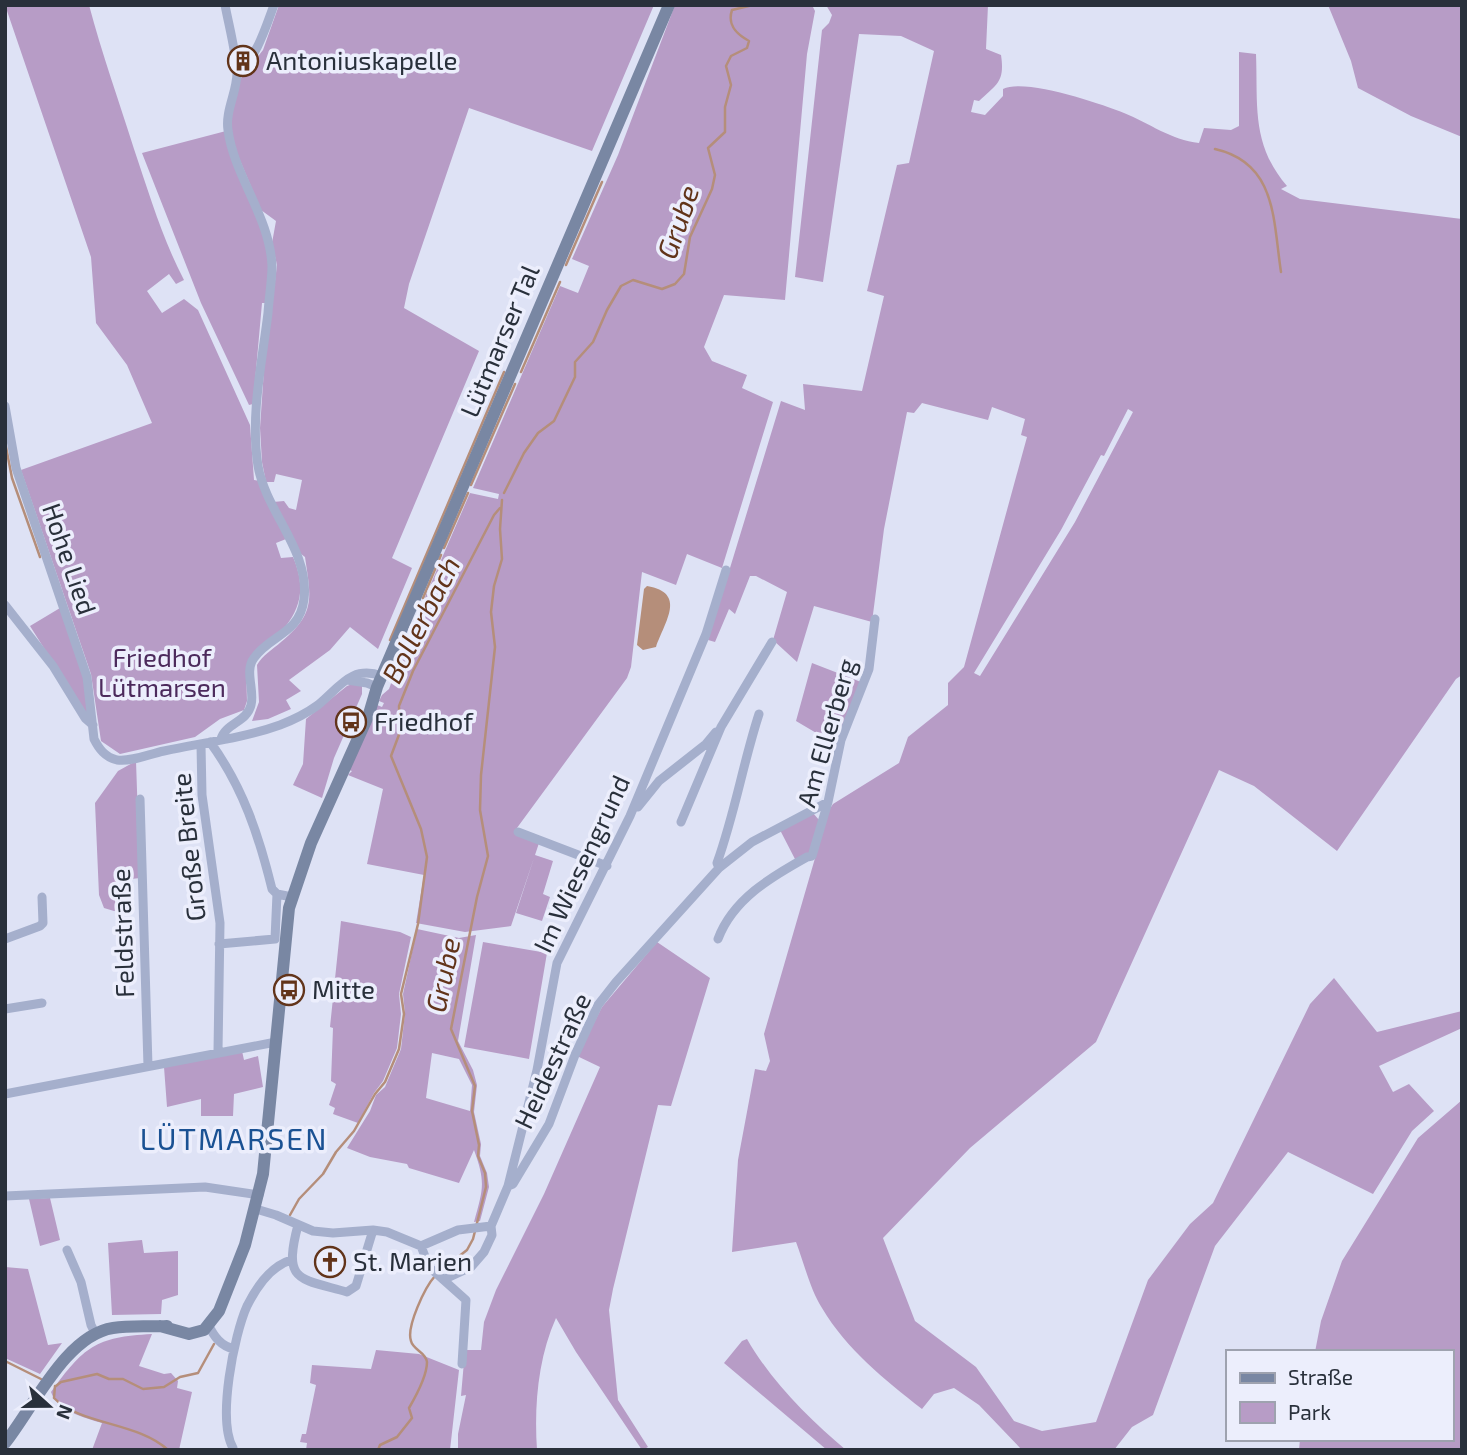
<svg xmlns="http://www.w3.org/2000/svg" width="1467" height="1455" font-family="'Exo 2',sans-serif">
<rect width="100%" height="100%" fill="#dee2f5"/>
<path fill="#b79cc6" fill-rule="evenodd" d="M5,5H89C102,54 119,101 134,149C149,193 162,238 184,280L176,284L169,274L147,291L162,313L184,299L198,310L250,425L254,480L260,481L286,539L276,543L281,558L293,557C316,610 280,632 246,667L247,701L244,710L220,719L195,737L120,754L101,741L91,674L21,470L152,423L127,365L96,323L91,257Z
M279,5H654L592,151L469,108L409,284L404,308L479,351L392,558L412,568L378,649L350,627L330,650L289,680L301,691L286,700L291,709L268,719L252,721L259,702L257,665C262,656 273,649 281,642C316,613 311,598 305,557L296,550L273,502L284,501L289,508L296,510L302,480L276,474L274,482H266L262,462L260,428L264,369L277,265L272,243L276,221L261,210L236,151L231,128L232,111L238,82L263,50Z
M675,5H812L815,11L807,54L785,300L724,295L704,347L712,361L747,375L742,388L773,402L722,568L687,554L676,585L642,572L631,667L627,678L514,832L539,843L535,855L553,861L543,894L550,897L542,921L516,913L534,858L511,926L465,932L416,923L424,875L367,864L383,789L348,775L352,771L349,770L377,705L382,707L384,703L379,701L382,695L389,689L407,639L470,493L498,499L499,494L473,488L560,286L578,293L589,266L572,259L618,155Z
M826,5H988L986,49L1001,55C1005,82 997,84 979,101L974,100L971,112L985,115L1003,96V89C1025,78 1099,103 1124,113C1149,123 1171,140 1199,143L1204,128L1231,130L1239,126V52L1256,54C1258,105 1251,144 1287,186L1281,189L1300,199L1462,219V675L1456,679L1337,851L1254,786L1219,770L1096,1042L970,1148L883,1238L915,1321L976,1367L1014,1421L1042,1431L1096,1422L1148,1280L1190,1224L1213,1203L1310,1004L1334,978L1377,1032L1462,1011V1028L1379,1066L1393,1092L1409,1084L1434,1111L1412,1131L1373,1194L1288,1152L1215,1246L1153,1415L1132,1427L1114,1450H1022L979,1405L954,1388L934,1394L922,1409C884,1379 847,1350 822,1308C810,1289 804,1263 796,1242L732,1252L738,1160L755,1069L766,1071L770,1061L764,1034L829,810L833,804L899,763L908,737L948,705V683L964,667L1027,437L1021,435L1025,419L992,407L988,420L922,403L914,413L907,412L884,529L872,622L814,606L797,662L773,640L787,592L756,576H750L735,614L729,609L715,642L708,640L781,401L805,410L803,384L862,391L884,296L867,291L897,165L909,163L934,51L901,36L859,34L823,282L795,277L822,30L829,23L832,15ZM1128,409L1133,412L1075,522L980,676L974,673L1061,530L1101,455L1104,456Z
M1328,5H1462V137L1411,116L1358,88L1351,61Z
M226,131L265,238L270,263L267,303H262L253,404L249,405L201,303L142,153Z
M60,608L83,675L89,714L85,713L30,626Z
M812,663L861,682L837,738L818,734L796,721Z
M355,683L362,686V694L334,758L322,798L293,785L303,764L306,719L347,686Z
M136,761L140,878L131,879V909L114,911L104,908L99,895L95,803L118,771Z
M813,813L819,820L809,853L796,861L780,830Z
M341,921L400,932L411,937L399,994L401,1014L397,1048L383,1081L374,1093L358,1123L333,1114L335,1108L329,1105L336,1084L331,1081L333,1028L330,1027Z
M417,929L459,938L476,935L458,1041L473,1070L477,1085L474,1112L481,1144L480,1156L487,1173L489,1187L480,1221L474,1222C483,1189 486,1183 474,1150L459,1183L409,1168L407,1164L370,1157L347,1148L370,1111L376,1095L385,1087L401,1049L405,1013L403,994ZM432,1053L459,1059L472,1085L470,1111L426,1098Z
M483,942L547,953L529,1059L464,1047Z
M657,942L710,978L671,1106L658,1105L613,1289L609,1310L618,1400L648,1447L642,1450L576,1352L556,1318C538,1358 534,1406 537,1450H458V1434L466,1395L461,1396L465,1350H481L484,1322L496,1290L544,1194L600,1067L577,1056L602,1007Z
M242,1051L244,1060L258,1056L263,1087L234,1094L233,1116H201V1099L167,1107L164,1067Z
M1462,1100V1450H1299L1300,1439H1451V1352H1315L1321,1321L1342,1261L1418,1138Z
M50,1198L60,1240L40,1246L29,1199Z
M142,1240L144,1253L178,1251V1295L162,1300L161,1314L112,1315L108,1243Z
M5,1267L28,1269L48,1345L62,1343L40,1374L5,1358Z
M152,1334L139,1366L164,1374L171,1373L178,1381L177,1388L192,1392L179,1450H92L102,1423C84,1418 57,1410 51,1392C84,1347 95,1337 152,1334Z
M747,1339C771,1381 809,1419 846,1450H827L724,1363L742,1341Z
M376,1350L419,1354L459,1370L450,1450H306L307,1443L300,1442L302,1434H306L316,1385L310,1383L312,1365L371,1369Z"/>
<path fill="#b58e7a" d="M647,586C687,593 665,621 656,647L643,650L637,645L644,589Z"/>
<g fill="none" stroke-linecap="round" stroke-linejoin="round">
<path stroke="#b58e7a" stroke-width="2.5" d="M1215,149C1277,163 1273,220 1281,272
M566,265L602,182
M521,372L560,282
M5,442L12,478L40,557
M471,485L515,384
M504,493L524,453L538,433L554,421L575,377V362L593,342L607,310L621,286L633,280L662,289L675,284L684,274L690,237L712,189L715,175L708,148L725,132V107L731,85L726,66L731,56L747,48L749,41C736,34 727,25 732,10L753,5
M444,548L468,493
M423,598L441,555
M390,640L504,372
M290,1215L299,1199L323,1174L336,1152L354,1131L375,1094L385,1082L399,1049L404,1014L401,994L418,924L427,857L421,829L391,756L400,732L399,706L413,671L494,515L500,508
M440,1271L467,1250L473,1239L486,1187L485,1173L478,1156L479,1145L472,1111L475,1086L451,1029L477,897L488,856L480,810L481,775L495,647L491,612L494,586L502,559L500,529L502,500
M5,1361L41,1379
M55,1386L54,1398C80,1425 138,1422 168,1450
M56,1386L61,1382L97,1374L109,1379H123L143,1389L164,1387L180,1377L198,1373L214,1344
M378,1450L380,1445L397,1437L412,1418L409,1408C416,1396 427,1376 427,1362C426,1352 413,1350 411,1341C406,1327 425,1287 435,1276"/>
<path stroke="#a5afcc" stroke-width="9" d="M237,74C257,57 265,29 274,5
M5,406L16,468L87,677L94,739C99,749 105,757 117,760C132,762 149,754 164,751C201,743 244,738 280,725C293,720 307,713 318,705C340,687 351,665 382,676
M5,605L53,666L85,718L93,725
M347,680L367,683L377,687
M221,739C226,723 247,722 251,705C255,690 244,671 254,658C270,635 300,634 304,599C310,551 266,512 258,466C250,416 262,363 268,313C269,297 272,281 272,266C270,217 234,176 228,130C225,111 237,92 237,73C236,52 229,26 225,5
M210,742C243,787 259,836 272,889L277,894L292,897
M201,745L202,795L220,923L218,1051
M140,799L148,1066
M638,807L659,781L706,744L716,732
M681,822L721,727L772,642
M518,832L607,866
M719,868L717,863C735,813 743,763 759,714
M5,939L40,926L43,923L42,897
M718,939C733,899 771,877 807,857L812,856L828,802L841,740L869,669L875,619
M219,944L275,939L277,894
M5,1009L42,1003
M5,1094L276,1042
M508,1186L537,1070L557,963L630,816L706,634L726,570
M5,1196L205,1187L259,1195
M256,1209L276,1215L313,1231L333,1233L373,1230L387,1232L421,1246L458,1230L491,1226
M298,1225C283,1282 298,1278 347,1292L356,1286L373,1230
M421,1246L429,1267L466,1300L462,1364
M67,1250L81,1282L91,1325L95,1333
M445,1279L471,1267L484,1252L492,1235L491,1226L508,1186L513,1184L549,1124L575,1055L598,1005L616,982L719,868L752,842L828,802
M208,1324C214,1337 221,1346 234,1349
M233,1448C217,1420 234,1335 247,1306C256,1288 271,1266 291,1260"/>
<path stroke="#7987a3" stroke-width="12" d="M160,1326L189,1334L204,1330L219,1311L245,1245L263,1174L289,908L311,843L369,714L377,687L669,5
M5,1443C33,1408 66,1335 113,1328C131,1325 149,1327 167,1326"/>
</g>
<defs>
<g id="building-ring" transform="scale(1.575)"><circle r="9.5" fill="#eceefc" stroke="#62341a" stroke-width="1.5"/><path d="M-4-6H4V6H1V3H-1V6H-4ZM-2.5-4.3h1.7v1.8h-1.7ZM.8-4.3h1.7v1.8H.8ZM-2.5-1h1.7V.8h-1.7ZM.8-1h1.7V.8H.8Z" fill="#62341a"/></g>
<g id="bus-ring" transform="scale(1.575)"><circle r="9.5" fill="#eceefc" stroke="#62341a" stroke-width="1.5"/><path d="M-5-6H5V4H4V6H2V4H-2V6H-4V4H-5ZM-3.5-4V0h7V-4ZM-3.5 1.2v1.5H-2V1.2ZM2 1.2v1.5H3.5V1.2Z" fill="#62341a"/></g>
<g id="church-ring" transform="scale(1.575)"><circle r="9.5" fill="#eceefc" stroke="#62341a" stroke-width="1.5"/><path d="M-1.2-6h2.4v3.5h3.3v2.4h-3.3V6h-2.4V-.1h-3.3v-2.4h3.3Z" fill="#62341a"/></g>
</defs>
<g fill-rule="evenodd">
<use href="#building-ring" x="243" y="61"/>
<use href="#bus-ring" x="351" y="722"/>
<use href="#bus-ring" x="289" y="990"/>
<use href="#church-ring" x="330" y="1262"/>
</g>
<g text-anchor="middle" stroke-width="7" stroke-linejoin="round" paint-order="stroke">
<g font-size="26" fill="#29303b" stroke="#eceefc" text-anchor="start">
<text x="266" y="70">Antoniuskapelle</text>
<text x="374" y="731">Friedhof</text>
<text x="312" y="999">Mitte</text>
<text x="353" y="1271">St. Marien</text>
</g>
<g font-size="26" fill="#29303b" stroke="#eceefc">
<text transform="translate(500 341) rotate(-67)" y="9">Lütmarser Tal</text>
<text transform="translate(69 559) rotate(71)" y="9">Hohe Lied</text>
<text transform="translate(827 733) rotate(-74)" y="9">Am Ellerberg</text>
<text transform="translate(189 847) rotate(-96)" y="9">Große Breite</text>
<text transform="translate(582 864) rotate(-65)" y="9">Im Wiesengrund</text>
<text transform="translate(123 933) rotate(-92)" y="9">Feldstraße</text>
<text transform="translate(553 1061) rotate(-65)" y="9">Heidestraße</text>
</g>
<g font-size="26" fill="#4c2a5c" stroke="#eceefc">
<text x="162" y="667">Friedhof<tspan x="162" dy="30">Lütmarsen</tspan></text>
</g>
<g font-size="28" font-style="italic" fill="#62341a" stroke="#eceefc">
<text transform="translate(678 222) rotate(-71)" y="10">Grube</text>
<text transform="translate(421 620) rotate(-63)" y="10">Bollerbach</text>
<text transform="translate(443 975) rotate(-78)" y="10">Grube</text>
</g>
<g font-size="30" letter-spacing="2" fill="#1a5193" stroke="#eceefc">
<text x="234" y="1150">LÜTMARSEN</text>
</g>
</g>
<rect width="1467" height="1455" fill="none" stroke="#29303b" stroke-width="14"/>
<rect x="1226" y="1350" width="228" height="91" fill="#eceefc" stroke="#9ea2af" stroke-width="2"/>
<rect x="1240" y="1373" width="35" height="10" fill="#7987a3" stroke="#9ea2af" stroke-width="2"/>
<text x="1288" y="1385" font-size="21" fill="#29303b">Straße</text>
<rect x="1240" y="1402" width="35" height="21" fill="#b79cc6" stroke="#9ea2af" stroke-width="2"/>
<text x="1288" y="1420" font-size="21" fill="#29303b">Park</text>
<g transform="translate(49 1406) rotate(111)" stroke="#eceefc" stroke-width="5" paint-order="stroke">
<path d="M0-5L12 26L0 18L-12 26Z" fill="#29303b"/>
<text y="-10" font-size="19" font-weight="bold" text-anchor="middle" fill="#29303b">N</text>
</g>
</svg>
